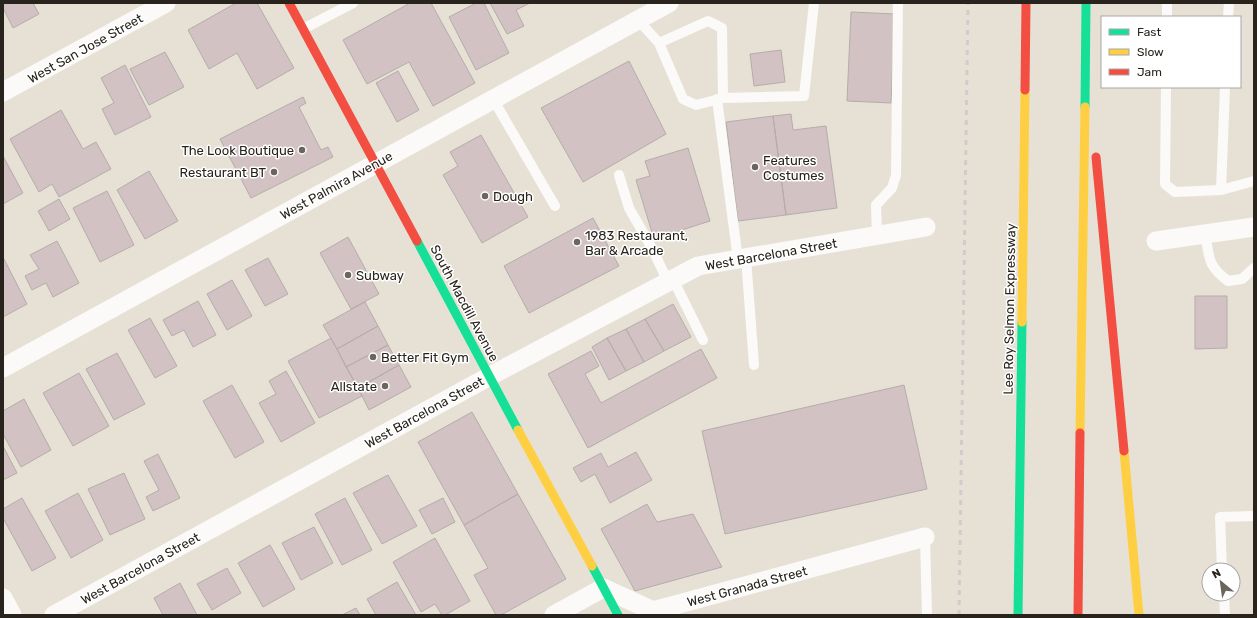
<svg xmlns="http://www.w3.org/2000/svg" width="1257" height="618" font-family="Rubik,sans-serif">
<rect width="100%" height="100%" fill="#e7e1d5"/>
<path fill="#d2c2c3" stroke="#b4adaa" d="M3,3H33L39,14L13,28L3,8Z
M236,3H257L294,68L257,89L237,53L209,69L188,30Z
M410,3H431L475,83L433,106L409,62L367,84L343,40Z
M476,3H484L509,53L476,70L449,17Z
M490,3H530L516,10L524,26L507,34Z
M851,12L895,14L891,103L847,101Z
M781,50L785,82L754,86L750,54Z
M165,52L184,87L149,105L130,69Z
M629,61L666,134L583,182L541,108Z
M125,65L151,117L115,135L102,109L114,103L101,78Z
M398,71L419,110L397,122L376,83Z
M303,97L306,103L299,107L321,150L328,147L333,157L251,198L220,139Z
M61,110L83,149L96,142L111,169L59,197L52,184L39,192L10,139Z
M791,114L793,130L826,126L837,208L786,215L773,116Z
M773,116L786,215L738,221L726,122Z
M481,135L528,217L482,243L443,175L458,166L450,152Z
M688,148L710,221L654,239L636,180L650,176L645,161Z
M3,156L23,193L3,204Z
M149,171L178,221L145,239L117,190Z
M107,191L134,245L100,262L73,208Z
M59,199L70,219L49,231L38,211Z
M593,218L619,266L529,313L504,266Z
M348,237L379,294L351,309L320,253Z
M57,241L79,283L53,297L46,283L32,290L25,276L39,269L30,255Z
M268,258L288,294L265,306L245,270Z
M4,259L27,304L3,317V260Z
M232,280L252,316L227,330L207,294Z
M1195,296H1227V348L1195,349Z
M198,301L216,335L193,347L184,330L172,336L163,320Z
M365,302L378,326L337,349L323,325Z
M673,304L691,337L664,351L645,319Z
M150,318L177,366L155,378L128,330Z
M645,319L664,351L644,362L626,329Z
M378,326L388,345L346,367L337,349Z
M626,329L644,362L626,371L607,338Z
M331,338L362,396L319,418L288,361Z
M607,338L626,371L609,380L592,347Z
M388,345L399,365L358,388L346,367Z
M701,349L717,378L588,448L548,374L591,351L599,366L585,374L601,403Z
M117,353L145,404L114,420L86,369Z
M399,365L411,387L369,410L358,388Z
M286,371L315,423L281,442L259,403L276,394L269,381Z
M79,373L109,426L73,446L43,393Z
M232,385L264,442L235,458L203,401Z
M904,385L927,489L725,534L702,431Z
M24,399L51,450L21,467L3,434V411Z
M472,412L518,494L464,525L418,442Z
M3,446L17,473L3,480Z
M636,452L652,480L610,503L595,474L581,482L573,468L601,453L608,467Z
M158,454L180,498L153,511L146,497L159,490L144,461Z
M124,473L145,519L110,535L88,489Z
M388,475L417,526L382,544L353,493Z
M78,493L103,540L71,558L45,511Z
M518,494L566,579L501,615H496L474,575L488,568L464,525Z
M22,498L56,558L32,571L3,518V509Z
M345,498L372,550L342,565L315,514Z
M443,498L455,522L432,534L419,510Z
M647,504L657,522L693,514L722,567L635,591L601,529Z
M314,527L333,563L301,580L282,543Z
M435,538L470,601L445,615H442L435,604L421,612L393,562Z
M270,545L295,589L263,607L238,563Z
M227,568L241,593L212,610L197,584Z
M397,582L416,615H376L367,599Z
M180,583L197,615H163L154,598Z
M356,608L360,615H342Z"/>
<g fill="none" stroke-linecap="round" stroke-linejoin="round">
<path stroke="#fbfaf9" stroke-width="10" d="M1167,17V3
M1228,17L1229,3
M638,20L659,43L683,99L696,105L723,98
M303,29L353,3
M659,43L708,21L722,28L723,98L804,96L814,3
M1166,87L1165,184L1175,192L1221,190L1225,87
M493,99L555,206
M717,99L738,260
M619,175L629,208L653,250L668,282
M1221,190L1254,181
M1205,234C1210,259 1207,265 1228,281L1242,279L1254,268
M877,236L876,205L892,188L896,175L898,3
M746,258L754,365
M673,279L703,340
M925,537L927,615
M1222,570L1220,517L1254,516
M1224,594L1225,615"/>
<path stroke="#fbfaf9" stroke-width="19" d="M3,92L166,3
M1156,241L1254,227
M3,368L669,3
M3,598L12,615
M54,615L490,376L698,266L926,227
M554,615L603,588L653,611L925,537"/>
<path stroke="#16e098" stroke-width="9" d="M1085,107L1086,3
M417,241L518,430
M592,566L618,615
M1018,615L1022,322"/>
<path stroke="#ffcf43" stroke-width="9" d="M1022,322L1025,90
M518,430L592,566
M1080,433L1085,107
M1124,451L1139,615"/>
<path stroke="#f24e42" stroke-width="9" d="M289,3L417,241
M1025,90L1026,3
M1096,157L1124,451
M1078,615L1080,433"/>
<path stroke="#cfcdcb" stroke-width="3" stroke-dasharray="5 5" stroke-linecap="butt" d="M959,615L968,3"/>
</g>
<g fill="#6b665d" stroke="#fff" stroke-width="1.5">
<circle cx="302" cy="150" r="4"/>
<circle cx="755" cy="167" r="4"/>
<circle cx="274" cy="172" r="4"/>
<circle cx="485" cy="196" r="4"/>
<circle cx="577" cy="242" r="4"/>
<circle cx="348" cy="275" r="4"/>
<circle cx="373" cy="357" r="4"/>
<circle cx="385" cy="386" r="4"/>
</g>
<g text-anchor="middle" stroke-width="3" stroke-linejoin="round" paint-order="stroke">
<g font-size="13" fill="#28231c" stroke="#fff">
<text transform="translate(85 48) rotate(-29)" y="5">West San Jose Street</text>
<text transform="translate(336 185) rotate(-29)" y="5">West Palmira Avenue</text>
<text transform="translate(771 254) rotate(-10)" y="5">West Barcelona Street</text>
<text transform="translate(465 303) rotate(62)" y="5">South Macdill Avenue</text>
<text transform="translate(1009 309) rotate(-89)" y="5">Lee Roy Selmon Expressway</text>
<text transform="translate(424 412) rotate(-29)" y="5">West Barcelona Street</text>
<text transform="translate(140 568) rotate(-29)" y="5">West Barcelona Street</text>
<text transform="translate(747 586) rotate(-15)" y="5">West Granada Street</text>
</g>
<g font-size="13" fill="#28231c" stroke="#fff" text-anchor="start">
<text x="294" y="155" text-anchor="end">The Look Boutique</text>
<text x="763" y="165">Features<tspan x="763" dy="15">Costumes</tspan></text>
<text x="266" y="177" text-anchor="end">Restaurant BT</text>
<text x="493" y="201">Dough</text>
<text x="585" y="240">1983 Restaurant,<tspan x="585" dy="15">Bar &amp; Arcade</tspan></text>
<text x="356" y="280">Subway</text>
<text x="381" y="362">Better Fit Gym</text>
<text x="377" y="391" text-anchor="end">Allstate</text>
</g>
</g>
<rect width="1257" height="618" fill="none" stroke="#28231c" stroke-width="8"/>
<rect x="1101" y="16" width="140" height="72" fill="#ffffff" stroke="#a9a7a4"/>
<rect x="1109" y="29" width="20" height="6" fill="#16e098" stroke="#a9a7a4"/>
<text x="1137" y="36" font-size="12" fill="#28231c">Fast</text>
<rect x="1109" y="49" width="20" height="6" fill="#ffcf43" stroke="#a9a7a4"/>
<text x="1137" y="56" font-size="12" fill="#28231c">Slow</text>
<rect x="1109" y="69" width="20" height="6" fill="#f24e42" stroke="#a9a7a4"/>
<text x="1137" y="76" font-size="12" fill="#28231c">Jam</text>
<g transform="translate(1221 582) rotate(331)"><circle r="19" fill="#ffffff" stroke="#a9a7a4"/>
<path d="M0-3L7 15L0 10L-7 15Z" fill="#6b665d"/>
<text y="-6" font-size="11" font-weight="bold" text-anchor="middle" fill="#28231c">N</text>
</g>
</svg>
